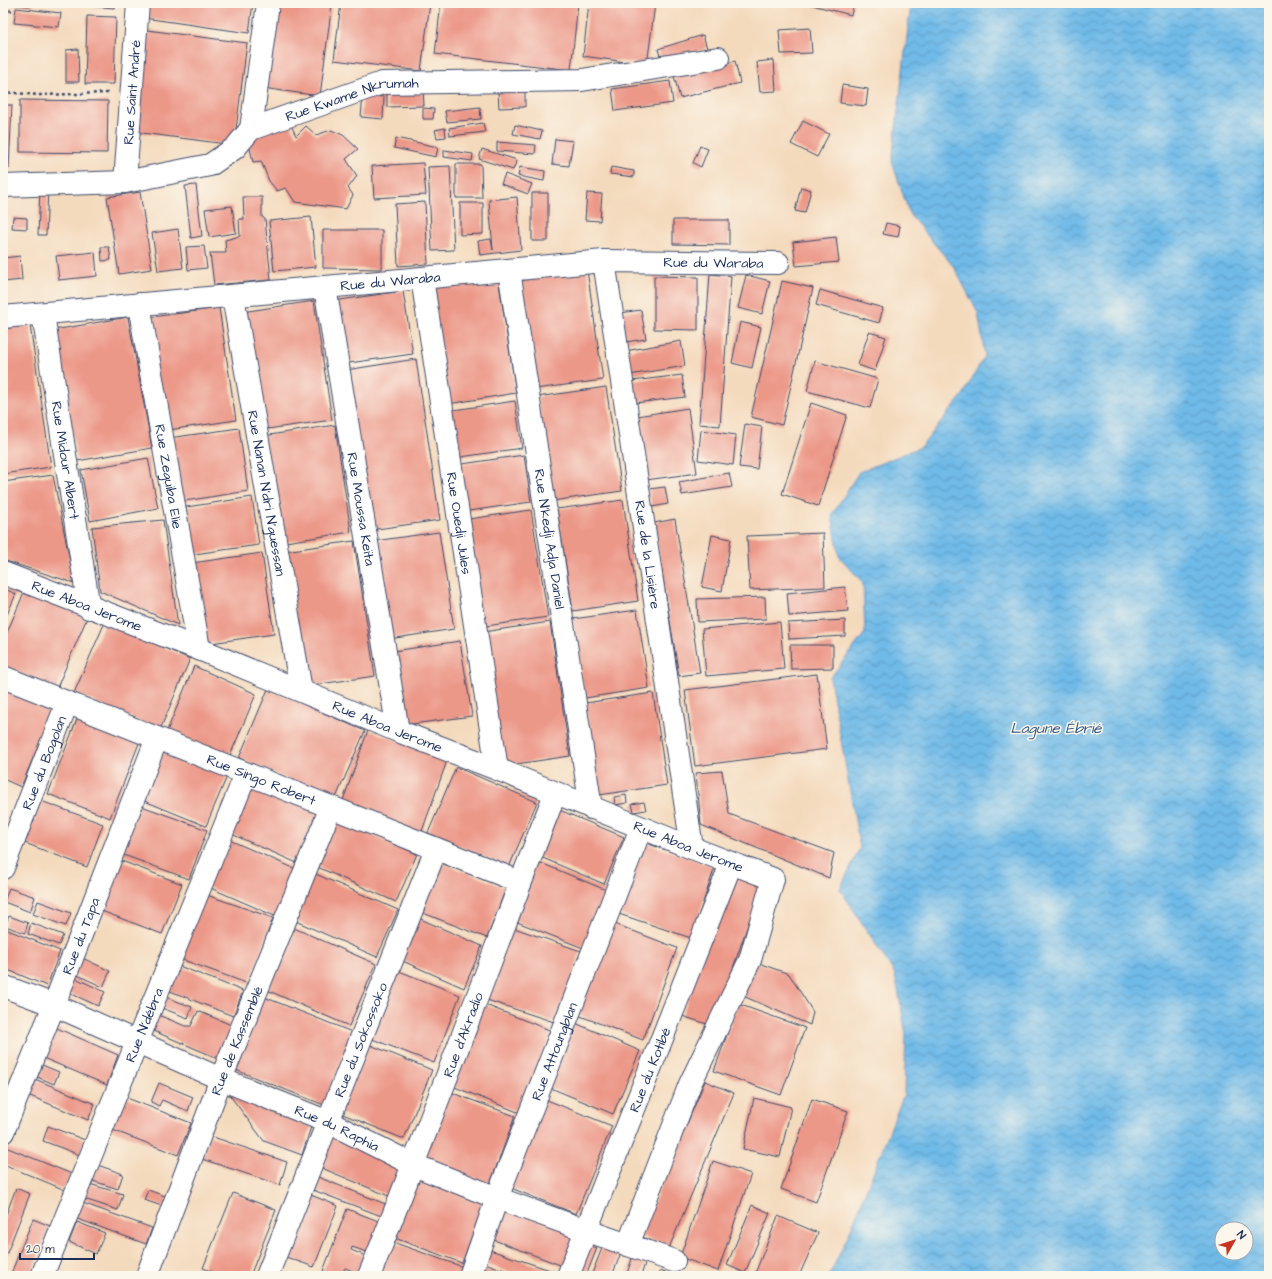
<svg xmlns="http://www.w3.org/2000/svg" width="1272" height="1279" font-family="'Architects Daughter',sans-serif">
<defs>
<pattern id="water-waves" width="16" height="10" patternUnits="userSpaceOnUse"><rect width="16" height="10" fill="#6fbae8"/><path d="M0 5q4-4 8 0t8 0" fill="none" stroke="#5a98bf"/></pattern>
</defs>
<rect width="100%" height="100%" fill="#fbf7ec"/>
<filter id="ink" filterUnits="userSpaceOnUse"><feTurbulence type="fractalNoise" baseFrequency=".025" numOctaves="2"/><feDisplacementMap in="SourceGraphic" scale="8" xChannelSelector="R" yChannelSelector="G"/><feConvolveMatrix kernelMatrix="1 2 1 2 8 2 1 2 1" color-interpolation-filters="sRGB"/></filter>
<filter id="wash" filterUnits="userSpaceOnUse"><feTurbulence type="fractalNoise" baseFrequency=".012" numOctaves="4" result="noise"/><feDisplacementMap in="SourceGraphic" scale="16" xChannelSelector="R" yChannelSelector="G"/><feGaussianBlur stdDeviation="0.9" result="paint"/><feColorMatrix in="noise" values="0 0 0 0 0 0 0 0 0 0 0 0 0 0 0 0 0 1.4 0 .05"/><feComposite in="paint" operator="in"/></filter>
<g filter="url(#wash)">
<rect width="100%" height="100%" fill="#f4dabd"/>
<path fill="url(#water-waves)" stroke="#4574a3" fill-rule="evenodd" d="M911,3H1269V1276H829L849,1234L904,1094L906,1034L895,974L840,889L860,848L830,678L865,633L863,583L839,556L832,515L859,472L921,447L963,395L985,355L978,313L954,267L910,215L892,162ZM1222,1229H1246V1253H1222Z"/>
<g id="blocks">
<path fill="#ec9888" d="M16,3H33L32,6L16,5Z
M67,3H115L114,8L67,4Z
M146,3H253L249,33L144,18Z
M273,3H332L320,96L262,88Z
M341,3H430L421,71L334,60Z
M441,3H578L571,70L435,54Z
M589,3L655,4L647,65L583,56Z
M804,3H854L851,15Z
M16,8L61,13L59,27L14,23Z
M87,16L116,17L114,84H85Z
M810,28L812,53L781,54L779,30Z
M147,30L247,43L234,145L134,132Z
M703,35L707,48L662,63L658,49Z
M78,49L79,82H66V50Z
M774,60L776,91L760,92L757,62Z
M735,61L740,83L680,98L674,76Z
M670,81L673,103L615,111L612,89Z
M842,85L868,89L866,106L840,103Z
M423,89L424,106L387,107V90Z
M525,91V107L499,108L498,92Z
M363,95L384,97L383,119L361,117Z
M20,100L108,101L107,153L20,152Z
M3,105H12L9,169L3,168Z
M480,107L481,119L447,122L445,111Z
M423,108L434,109L433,119H423Z
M803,121L829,134L817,157L791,144Z
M290,123L296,136L306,126L316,135L331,130L343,135L358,149L346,159L357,176L348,188L353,195L346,209L295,202L286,188L277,191L269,181L261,161L253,162L248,139Z
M483,123L485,132L450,136L449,128Z
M515,125L542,131L540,139L513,134Z
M445,128L446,137L437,138L435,130Z
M396,138L438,147L436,157L394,148Z
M555,139L573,141L569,166L552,164Z
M497,142L536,145L535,154L497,151Z
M700,146L708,149L701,167L693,163Z
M482,149L517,160L513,170L479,159Z
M444,150L473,154L472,161L444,157Z
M423,163L426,195L374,198L372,166Z
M456,164H481L482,198H456Z
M450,166L454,250L432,251L428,167Z
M520,167L545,171L544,181L518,176Z
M611,167L634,171V177L610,174Z
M505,174L532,184L528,194L501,184Z
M196,185L202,236L191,238L185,186Z
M801,187L811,190L805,213L795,211Z
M40,189H48L46,235H38Z
M140,192L152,269L119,274L107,197Z
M532,193H548V241H532Z
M587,193L602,194L600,221L585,220Z
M243,197H262V217L265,219L271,280L214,285L210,253H226L225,240L240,236L239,219H244Z
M517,197L521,250L480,255L478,241L491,239L493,250L489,200Z
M425,202L428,264L398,266L395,204Z
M460,203H483V234L460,235Z
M232,206L236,233L209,237L205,209Z
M13,217L27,218V229L12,228Z
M311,217L316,267L274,271L269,221Z
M673,220H729V245L673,244Z
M886,223L900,226L898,237L883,234Z
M178,229L183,268L158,271L152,233Z
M323,230H382V269L323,268Z
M836,237L839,262L796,266L793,242Z
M204,246L207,268L188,270L186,247Z
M101,247H109L111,260L102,261Z
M95,252L97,276L59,280L56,256Z
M20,256L22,280L3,282V258Z
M587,270L603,380L535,389L519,281Z
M710,274L731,276L720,426L699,424Z
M746,275L770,281L762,314L738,308Z
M654,276L698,277V330L654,329Z
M498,277L516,393L448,404L430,287Z
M782,281L813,288L782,425L751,417Z
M820,290L883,308L879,323L816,305Z
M403,291L413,354L342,364L333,301Z
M314,301L332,420L260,430L242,312Z
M219,308L236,420L162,431L145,318Z
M641,310L646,339L625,342L620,313Z
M128,317L152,448L77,461L54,330Z
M740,322L761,327L752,368L732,363Z
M30,325L51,467L3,474V329Z
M869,332L886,337L875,371L858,365Z
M681,341L685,366L629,375L625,351Z
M416,359L440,520L370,530L346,370Z
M815,361L878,379L870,408L807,391Z
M682,375L685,397L635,403L632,381Z
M606,387L622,491L552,501L537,397Z
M515,401L522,448L454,458L447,411Z
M811,403L847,415L818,506L782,494Z
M688,408L697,473L646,480L637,416Z
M745,424L762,427L757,469L739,467Z
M335,425L351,532L279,543L263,436Z
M239,428L248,491L178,502L169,438Z
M701,430L736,435L733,465L698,460Z
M524,455L531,502L462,512L455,465Z
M148,458L158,508L90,521L81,470Z
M729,473L732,487L682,495L679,482Z
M53,475L74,583L3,560V482Z
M665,487L668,504L652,507L649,489Z
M252,497L259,545L187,555L180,508Z
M623,500L638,601L573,611L557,509Z
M531,510L548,617L479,627L462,520Z
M675,519L700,673L679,676L654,523Z
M163,520L178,625L100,591L92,527Z
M439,532L454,629L389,639L374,541Z
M823,533L825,587L750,590L747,536Z
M712,535L731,539L722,591L702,587Z
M354,541L375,676L306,686L285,551Z
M262,553L274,634L204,644L192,563Z
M845,587L848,611L789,616L787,593Z
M3,588L16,594L3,624Z
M25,590L87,618L56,690L3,666V642Z
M765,597L766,619L698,622L697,599Z
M637,610L649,688L585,698L573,619Z
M845,620V636L789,639L788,623Z
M105,622L190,659L160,730L74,693Z
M550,622L570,756L503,766L483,632Z
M780,622L784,669L706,676L702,629Z
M460,641L472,716L405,725L394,651Z
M790,645H833V668L791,669Z
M194,666L256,694L229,758L167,731Z
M817,674L827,749L695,766L685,690Z
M3,687L54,708L21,787L3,779Z
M268,689L365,731L335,800L239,758Z
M653,693L667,785L599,795L585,703Z
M79,714L141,738L110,818L48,794Z
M368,730L448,758L421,834L341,806Z
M164,747L228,774L206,826L142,800Z
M456,767L537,802L509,867L428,833Z
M722,771L729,814L834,853L829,878L701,825L696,773Z
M248,782L319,813L297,863L227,832Z
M626,795L627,803L615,805L614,797Z
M41,801L103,824L87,867L25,843Z
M644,802L646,810L634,812L632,804Z
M139,805L207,830L189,879L121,854Z
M557,809L624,837L604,884L538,856Z
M336,819L417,854L396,902L315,866Z
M227,839L298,870L277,917L206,886Z
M643,842L715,867L691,938L619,914Z
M119,860L182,884L162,934L99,910Z
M437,861L506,888L487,938L418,911Z
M536,861L606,890L583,948L512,920Z
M311,872L398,910L377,957L291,919Z
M732,874L762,884L713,1026L682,1016Z
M9,888L35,897L30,912L4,902Z
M201,893L273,918L249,984L178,958Z
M38,901L71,913L66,926L33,914Z
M9,916L28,923L25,933L5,926Z
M416,917L482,946L464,988L398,959Z
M610,922L677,948L643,1040L575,1014Z
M31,923L63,935L59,945L28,934Z
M511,927L581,951L557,1023L487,1000Z
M3,928L60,951L47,986L3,968Z
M294,928L376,964L349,1026L267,990Z
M76,955L110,971L103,987L69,971Z
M750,960L789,974L813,1012L810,1025L736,993Z
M174,964L243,991L233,1016L165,989Z
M394,969L460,995L434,1063L367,1037Z
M69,975L105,992L98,1006L63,990Z
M259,995L352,1032L324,1105L231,1068Z
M163,996L192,1007L188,1018L159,1007Z
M483,1004L552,1031L520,1113L452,1086Z
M738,1004L805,1028L781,1095L714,1071Z
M198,1011L236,1027L222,1060L149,1029L156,1014L185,1026H191Z
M573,1022L640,1051L613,1114L546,1086Z
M50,1025L118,1055L107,1085L36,1055Z
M368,1044L432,1070L404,1139L340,1113Z
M35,1062L59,1072L54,1084L30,1074Z
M30,1077L95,1104L88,1120L23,1093Z
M705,1081L734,1093L669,1248L640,1236Z
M159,1083L193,1097L188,1111L162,1100L159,1106L151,1102Z
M225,1089L311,1127L302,1155L264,1141Z
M447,1091L515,1116L490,1184L422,1159Z
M122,1096L191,1123L178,1155L110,1129Z
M542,1098L612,1126L576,1214L506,1186Z
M754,1098L791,1107L780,1157L743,1149Z
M812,1099L848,1111L816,1202L781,1189Z
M48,1126L85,1140L80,1155L43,1141Z
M330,1133L403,1164L391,1197L317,1166Z
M210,1136L287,1162L280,1185L202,1159Z
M3,1146L72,1174L65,1190L3,1164Z
M713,1161L751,1174L718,1271L680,1257Z
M92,1163L123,1174L118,1189L87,1179Z
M416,1174L485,1200L462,1263L392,1237Z
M318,1177L388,1205L384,1217L313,1190Z
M86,1183L123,1194L118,1210L81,1198Z
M16,1188L30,1194L3,1263V1223Z
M148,1190L168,1197L165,1207L144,1200Z
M233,1193L276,1210L250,1276H223L203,1268Z
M306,1193L338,1206L314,1267L283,1256Z
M80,1202L152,1228L146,1244L75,1218Z
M752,1205L770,1213L745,1273L727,1265Z
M505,1208L578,1234L568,1268L494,1240Z
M347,1209L381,1222L370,1253L352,1247L351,1250L368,1257L363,1275L345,1268L341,1276H335L323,1271Z
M778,1216L818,1233L799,1276H754Z
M33,1219L50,1226L30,1276H10Z
M77,1222L105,1233L96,1254L69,1242Z
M387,1240L463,1267L459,1276H374Z
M581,1242L597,1248L586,1276H569Z
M604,1243L622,1250L612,1276H591Z
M490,1250L562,1274L561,1276H521L485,1263Z
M633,1256L646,1260L641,1276H626Z
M480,1267L503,1276H476Z
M660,1271L674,1276H658Z"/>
</g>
</g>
<g filter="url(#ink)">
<use href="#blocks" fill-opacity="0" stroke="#3c496c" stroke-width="1"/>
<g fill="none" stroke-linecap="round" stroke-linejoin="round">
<g stroke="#3c496c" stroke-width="24">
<g id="street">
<path d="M251,129L268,3"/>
<path id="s1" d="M125,182L138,3"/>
<path id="s2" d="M3,186L125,182L210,165L235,148L251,129L382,83L582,80L718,58"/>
<path id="s3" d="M604,261L692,848"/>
<path id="s4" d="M509,270L591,808"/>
<path id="s5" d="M422,278L497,769"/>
<path id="s6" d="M325,287L398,731"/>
<path id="s7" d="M233,296L301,690"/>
<path id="s8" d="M139,304L199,649"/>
<path id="s9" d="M43,314L89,608"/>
<path id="s10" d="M3,317L604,261L778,263"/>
<path id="s11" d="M3,573L199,649L398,731L497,769L692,848L773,879L750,960L690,1084L628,1245"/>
<path id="s12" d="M3,677L520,882"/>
<path id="s13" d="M3,868L67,703"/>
<path id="s14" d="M3,986L54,1005L221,1079L328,1122L414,1165L497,1198L585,1230L674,1261"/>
<path id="s15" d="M3,1132L54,1005L157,738"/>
<path id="s16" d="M42,1276L246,774"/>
<path id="s17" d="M147,1276L221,1079L331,807"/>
<path id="s18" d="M267,1276L436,849"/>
<path id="s19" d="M369,1276C434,1116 492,954 555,794"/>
<path id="s20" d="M470,1276L497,1198L641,828"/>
<path id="s21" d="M568,1276L731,864"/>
</g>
</g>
<path stroke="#3c496c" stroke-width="2.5" stroke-dasharray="3 3" stroke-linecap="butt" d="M3,10L14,11
M3,92L40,95L108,93"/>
<use href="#street" stroke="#fff" stroke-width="22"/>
</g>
</g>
<g text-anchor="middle" stroke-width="3" stroke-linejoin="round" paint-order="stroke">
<g font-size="14" fill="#1b2f5e" stroke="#fbf7ec">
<text dy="5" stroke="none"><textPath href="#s1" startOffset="90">Rue Saint André</textPath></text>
<text dy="5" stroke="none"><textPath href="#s2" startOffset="370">Rue Kwame Nkrumah</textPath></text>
<text dy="5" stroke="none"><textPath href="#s10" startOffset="713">Rue du Waraba</textPath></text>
<text dy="5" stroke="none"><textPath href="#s10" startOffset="389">Rue du Waraba</textPath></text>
<text dy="5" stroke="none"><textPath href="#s9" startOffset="148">Rue Midour Albert</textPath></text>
<text dy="5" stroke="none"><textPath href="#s8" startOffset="175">Rue Zeguiba Elie</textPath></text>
<text dy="5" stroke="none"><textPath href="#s7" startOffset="200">Rue Nanan N'dri N'guessan</textPath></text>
<text dy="5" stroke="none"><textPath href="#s6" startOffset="225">Rue Moussa Keïta</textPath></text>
<text dy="5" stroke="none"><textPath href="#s5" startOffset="248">Rue Ouedji Jules</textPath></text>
<text dy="5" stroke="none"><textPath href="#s4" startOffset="272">Rue N'kedji Adja Daniel</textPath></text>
<text dy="5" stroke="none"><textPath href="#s3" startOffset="297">Rue de la Lisière</textPath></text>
<text dy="5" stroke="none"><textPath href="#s11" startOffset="90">Rue Aboa Jerome</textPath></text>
<text dy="5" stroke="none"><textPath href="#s11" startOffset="414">Rue Aboa Jerome</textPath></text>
<text dy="5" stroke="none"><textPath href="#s13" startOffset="113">Rue du Bogolan</textPath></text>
<text dy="5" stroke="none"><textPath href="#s12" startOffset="278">Rue Singo Robert</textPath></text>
<text dy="5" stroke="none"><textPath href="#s11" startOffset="738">Rue Aboa Jerome</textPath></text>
<text dy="5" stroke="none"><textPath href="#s15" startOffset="211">Rue du Tapa</textPath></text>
<text dy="5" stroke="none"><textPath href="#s16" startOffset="271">Rue N'débra</textPath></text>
<text dy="5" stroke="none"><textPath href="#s19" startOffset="259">Rue d'Akradio</textPath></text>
<text dy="5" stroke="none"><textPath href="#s18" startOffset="254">Rue du Sokossoko</textPath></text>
<text dy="5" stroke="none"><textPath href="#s17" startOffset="252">Rue de Kassemblé</textPath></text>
<text dy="5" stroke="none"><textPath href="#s20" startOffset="240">Rue Attoungblan</textPath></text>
<text dy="5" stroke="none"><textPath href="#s21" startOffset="222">Rue du Kotibé</textPath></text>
<text dy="5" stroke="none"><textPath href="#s14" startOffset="363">Rue du Raphia</textPath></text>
</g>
<g font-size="15" font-style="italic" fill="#345987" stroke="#fbf7ec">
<text x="1056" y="733">Lagune Ébrié</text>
</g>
</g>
<rect width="1272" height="1279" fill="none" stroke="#fbf7ec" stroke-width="16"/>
<g transform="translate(1234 1241) rotate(51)"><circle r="19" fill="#fbf7ec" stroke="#a1a7b3"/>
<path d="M0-3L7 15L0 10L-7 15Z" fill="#c8321e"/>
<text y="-6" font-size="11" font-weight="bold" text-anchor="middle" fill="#1b2f5e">N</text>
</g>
<path d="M20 1253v6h74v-6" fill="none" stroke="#1b2f5e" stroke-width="2"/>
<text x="26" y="1253" font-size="12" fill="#1b2f5e" stroke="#fbf7ec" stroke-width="3" paint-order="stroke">20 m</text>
</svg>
